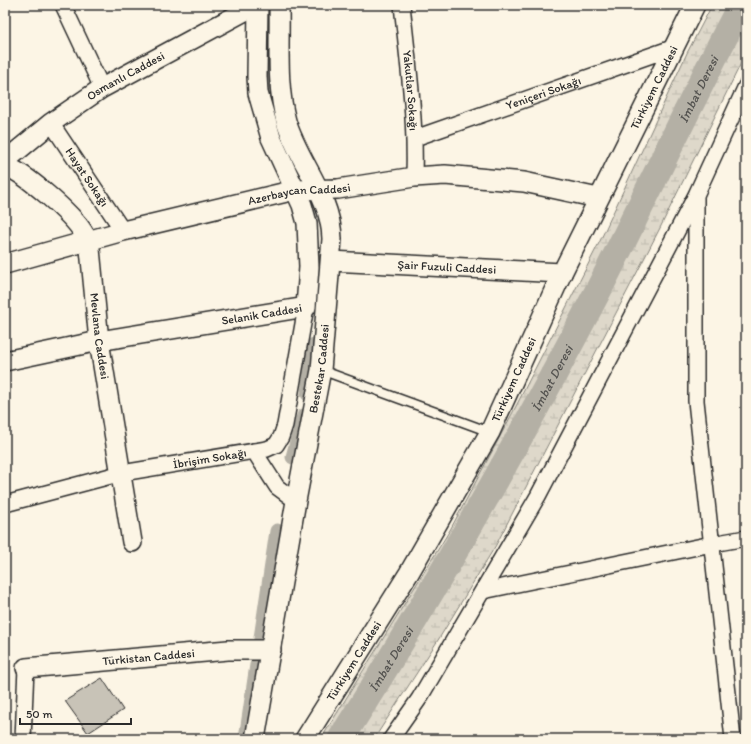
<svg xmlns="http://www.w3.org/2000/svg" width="751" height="744" font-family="Itim,sans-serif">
<defs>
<pattern id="wetland-marsh" width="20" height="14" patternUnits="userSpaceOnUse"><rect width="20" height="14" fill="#ded8ca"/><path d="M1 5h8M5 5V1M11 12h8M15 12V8" fill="none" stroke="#bfbaae"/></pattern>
</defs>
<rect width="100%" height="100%" fill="#fcf5e5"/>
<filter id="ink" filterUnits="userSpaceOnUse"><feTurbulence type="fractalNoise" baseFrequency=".025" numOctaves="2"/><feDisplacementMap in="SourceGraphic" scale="8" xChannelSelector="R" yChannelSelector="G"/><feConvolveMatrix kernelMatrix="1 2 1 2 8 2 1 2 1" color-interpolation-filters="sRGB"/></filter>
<g filter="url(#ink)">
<path fill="url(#wetland-marsh)" stroke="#84827a" d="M712,5H746V53L660,228L496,545L440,637L374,739H321L450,530L512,414L600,241L687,53Z"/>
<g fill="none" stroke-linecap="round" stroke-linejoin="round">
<path stroke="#b4b0a5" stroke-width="15" d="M269,13V96L272,113L286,144
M308,394L314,345
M293,457L304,416
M261,638L277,531
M246,739L257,665"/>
<path stroke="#b4b0a5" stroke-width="27" id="s1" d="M341,739C434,592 520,441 600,287C648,193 692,98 741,5"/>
</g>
<path fill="#c8c3b7" stroke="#2b2b2b" d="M102,678L123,710L88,733L65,701Z"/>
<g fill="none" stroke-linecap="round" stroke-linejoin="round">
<g stroke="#2b2b2b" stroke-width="11">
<path id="service" d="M321,370L490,432"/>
</g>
<g stroke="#2b2b2b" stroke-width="18">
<g id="minor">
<path d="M63,5L102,88"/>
<path id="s2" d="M402,5C408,62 416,119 414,177"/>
<path id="s3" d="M51,123L123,231"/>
<path id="s4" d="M415,138L672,48"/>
<path d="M696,198V401L733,739"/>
<path d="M254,451L277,487L296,501"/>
<path id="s5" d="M5,504L122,473L267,449L276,445L281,437L285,425L306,307"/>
<path d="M483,591L712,544L746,538"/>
<path d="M23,739L26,668"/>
<path d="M391,739L419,699L538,496L696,195L746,86"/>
</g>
</g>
<g stroke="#2b2b2b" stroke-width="22">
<g id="tertiary">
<path id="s6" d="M5,161L51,123L102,88L256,5"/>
<path id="s7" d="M5,166C24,172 72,214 83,232C86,237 88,243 90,249L99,341L132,542"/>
<path id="s8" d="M331,261L562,273"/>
<path id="s9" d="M5,264L123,231L295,190L338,189L414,177L445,175L524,182L598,198"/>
<path id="s10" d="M5,361L99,341L306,307L309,267L307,223L302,205L271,138L258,93L257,76L258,5"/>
<path id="s11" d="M26,668L228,650H271"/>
<path id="s12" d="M255,739L296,501L321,370L332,239C331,195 298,162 286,121C276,84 280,43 279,5"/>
<path id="s13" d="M305,739L409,573L490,432L562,273L695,5"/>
</g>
</g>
<use href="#service" stroke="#fcf5e5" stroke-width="8"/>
<use href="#minor" stroke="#fcf5e5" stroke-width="15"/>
<use href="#tertiary" stroke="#fcf5e5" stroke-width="19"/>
</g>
</g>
<g text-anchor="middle" stroke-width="3.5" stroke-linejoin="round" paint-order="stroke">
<g font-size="12" fill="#2b2b2b" stroke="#fcf5e5">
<text dy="4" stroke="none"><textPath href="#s6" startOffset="148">Osmanlı Caddesi</textPath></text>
<text dy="4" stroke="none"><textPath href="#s13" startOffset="740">Türkiyem Caddesi</textPath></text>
<text dy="4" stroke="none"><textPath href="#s2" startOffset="86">Yakutlar Sokağı</textPath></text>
<text dy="4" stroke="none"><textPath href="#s4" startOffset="136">Yeniçeri Sokağı</textPath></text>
<text dy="4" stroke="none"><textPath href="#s3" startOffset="65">Hayat Sokağı</textPath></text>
<text dy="4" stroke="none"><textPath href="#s9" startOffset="303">Azerbaycan Caddesi</textPath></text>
<text dy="4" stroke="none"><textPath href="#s8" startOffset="116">Şair Fuzuli Caddesi</textPath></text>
<text dy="4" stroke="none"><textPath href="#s10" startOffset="261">Selanik Caddesi</textPath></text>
<text dy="4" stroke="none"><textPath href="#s7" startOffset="209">Mevlana Caddesi</textPath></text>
<text dy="4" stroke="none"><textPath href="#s12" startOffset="376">Bestekar Caddesi</textPath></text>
<text dy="4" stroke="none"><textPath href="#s13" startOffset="416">Türkiyem Caddesi</textPath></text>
<text dy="4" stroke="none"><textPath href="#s5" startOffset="210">İbrişim Sokağı</textPath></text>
<text dy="4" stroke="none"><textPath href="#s11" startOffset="123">Türkistan Caddesi</textPath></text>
<text dy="4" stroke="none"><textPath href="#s13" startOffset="92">Türkiyem Caddesi</textPath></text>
</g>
<g font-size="13" font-style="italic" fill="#545350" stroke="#fcf5e5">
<text dy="5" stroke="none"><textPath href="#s1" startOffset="742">İmbat Deresi</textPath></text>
<text dy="5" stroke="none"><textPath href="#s1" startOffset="418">İmbat Deresi</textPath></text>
<text dy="5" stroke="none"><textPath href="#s1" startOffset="94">İmbat Deresi</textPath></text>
</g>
</g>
<rect width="751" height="744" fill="none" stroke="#fcf5e5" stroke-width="20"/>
<rect x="10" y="10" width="731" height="724" fill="none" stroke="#2b2b2b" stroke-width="1.5" filter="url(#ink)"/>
<path d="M20 718v6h111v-6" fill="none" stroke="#2b2b2b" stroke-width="2"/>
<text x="26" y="718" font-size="12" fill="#2b2b2b" stroke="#fcf5e5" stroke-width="3" paint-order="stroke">50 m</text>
</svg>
